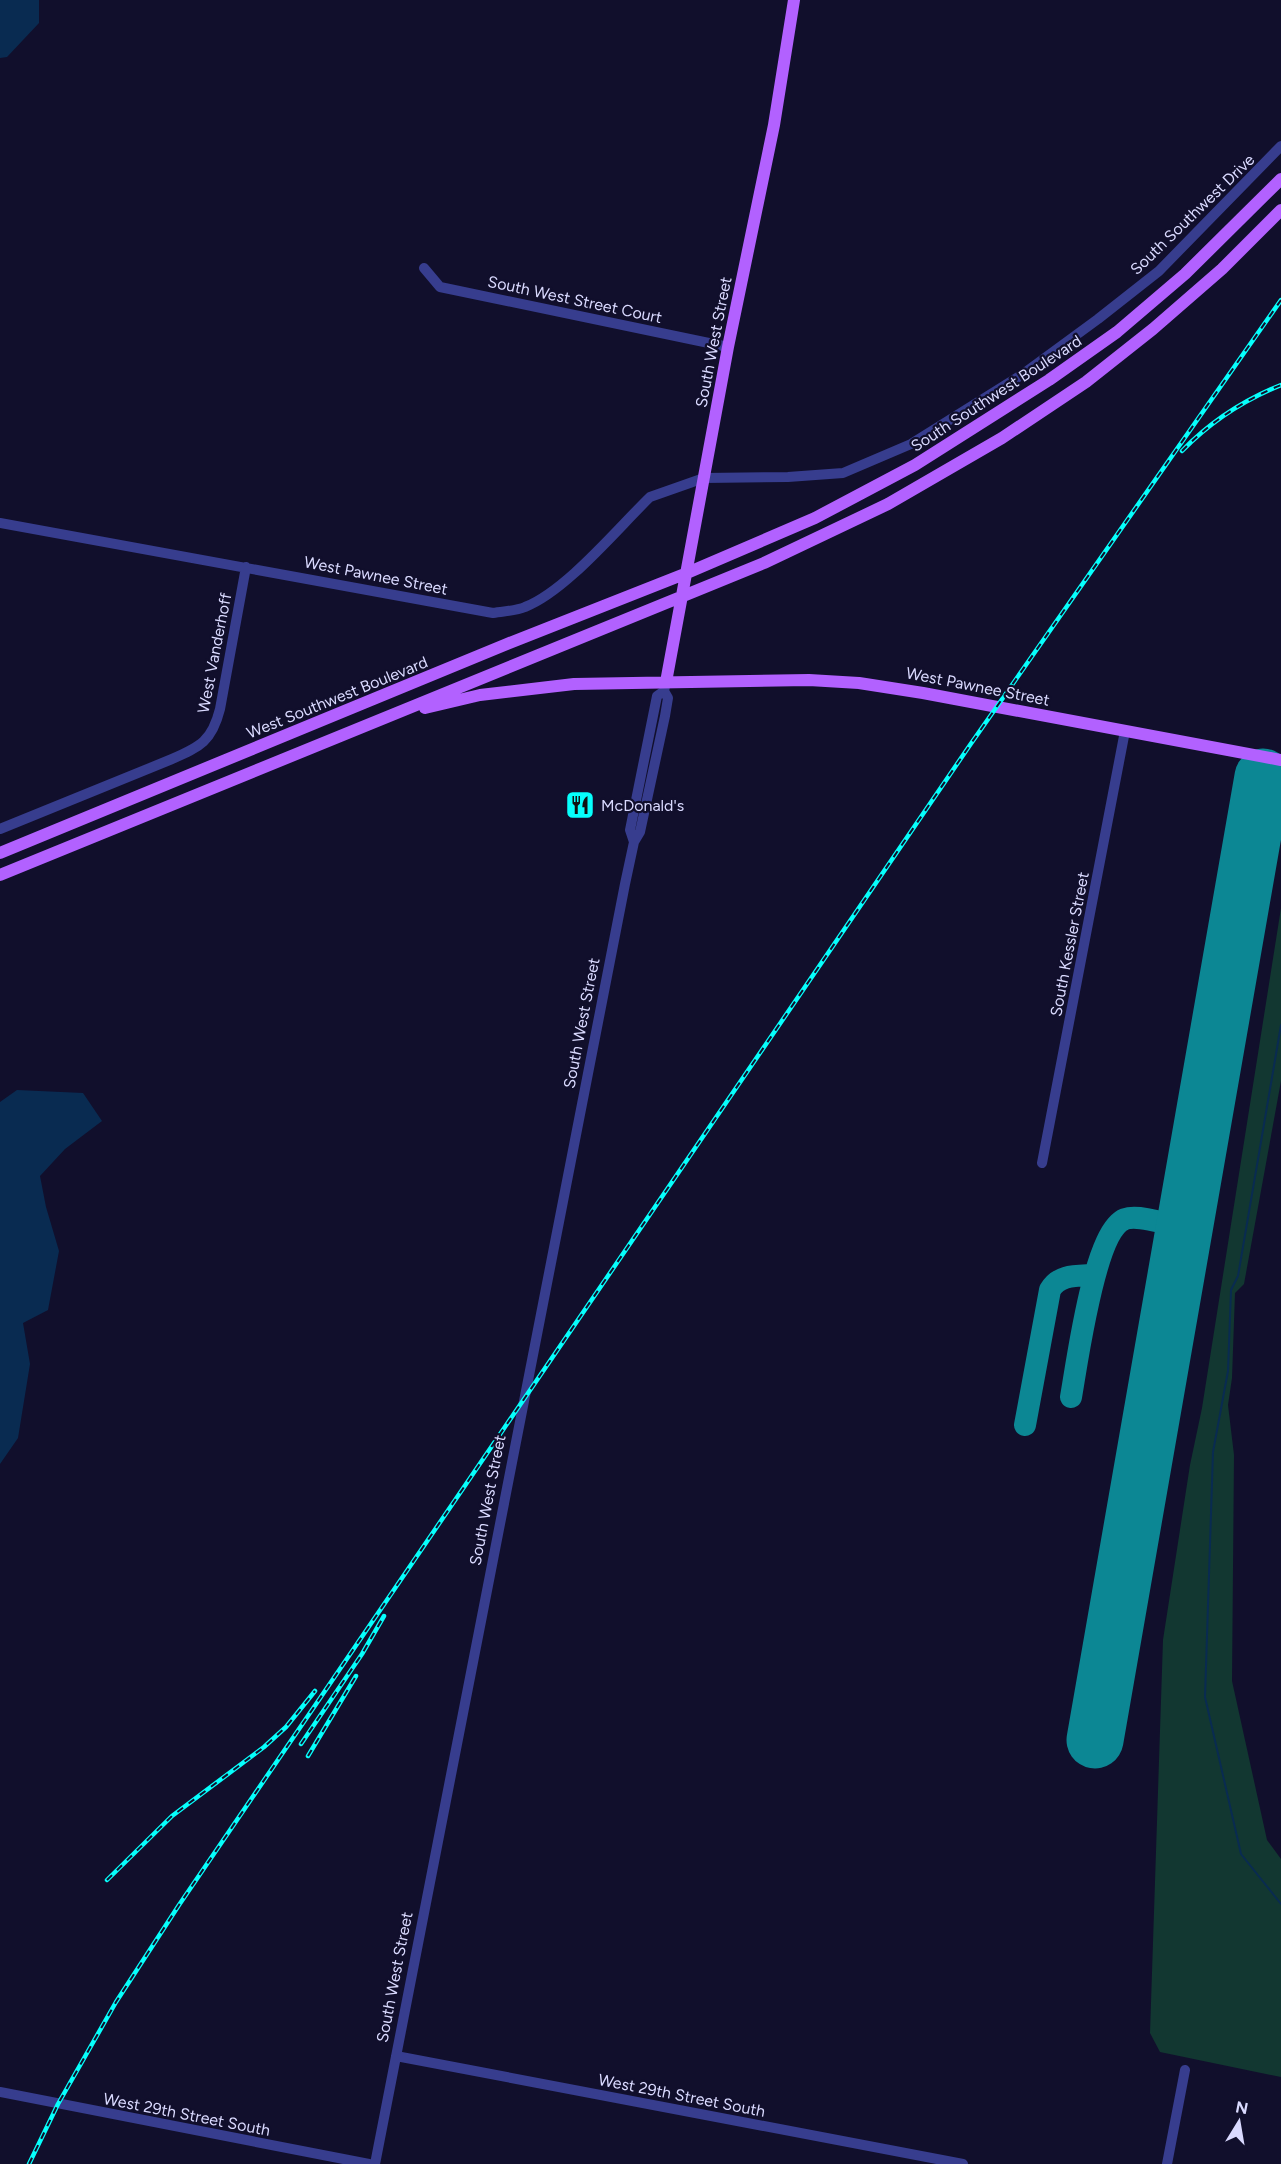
<svg xmlns="http://www.w3.org/2000/svg" width="1281" height="2164" font-family="Figtree,sans-serif">
<rect width="100%" height="100%" fill="#110f2c"/>
<path fill="#123731" d="M1281,908V1081L1244,1284L1235,1293L1232,1378L1228,1405L1234,1455L1232,1681L1267,1840L1281,1859V2077L1160,2052L1150,2033L1163,1640L1190,1465L1202,1408Z"/>
<path fill="#092b51" d="M0,0H39V23L7,57L0,58Z
M17,1090L83,1093L102,1121L65,1149L40,1176L46,1207L59,1251L48,1310L23,1323L30,1364L18,1438L0,1464V1102Z"/>
<g fill="none" stroke-linecap="round" stroke-linejoin="round">
<path stroke="#092b51" stroke-width="2" d="M1281,1025L1238,1276L1231,1290L1228,1371L1213,1452L1205,1697L1241,1854L1281,1904"/>
<path stroke="#0c8794" stroke-width="22" d="M1071,1397C1077,1364 1094,1231 1125,1219C1139,1214 1170,1225 1184,1228
M1025,1425L1050,1290C1059,1274 1077,1276 1094,1275"/>
<path stroke="#0c8794" stroke-width="57" d="M1095,1740L1263,777"/>
<path stroke="#373d8e" stroke-width="10" d="M424,268L440,287L728,347
M0,523L493,613C504,611 516,611 525,607C566,591 617,529 650,497L704,478L788,477L843,473L911,444L1023,374L1098,319L1159,271L1281,146
M0,829L172,759C200,747 212,741 220,709L246,567
M634,842L630,830L657,696L664,691
M1042,1163L1125,731
M396,2056L963,2164
M0,2092L369,2164
M375,2164L625,884L634,842L640,832L665,716L668,698L664,691L666,682
M1167,2164L1185,2070"/>
<path stroke="#b261ff" stroke-width="12" d="M666,682L728,347L774,125L794,0
M425,708L480,695L574,684L809,680L859,683L923,693L1281,760
M0,853L507,644L687,573L815,518L915,465L1049,380L1117,332L1185,274L1281,179
M0,875L764,563L888,504L1002,438L1086,382L1153,329L1222,269L1281,210"/>
<g stroke="#06fffc" stroke-width="4.5">
<path id="rail" d="M1182,451C1210,422 1244,400 1281,385
M301,1744L362,1654L384,1616
M308,1756L356,1676
M107,1880L172,1816L264,1747L286,1727L315,1691
M29,2164L58,2104L116,2002L179,1905L970,745L1281,300"/>
</g>
<use href="#rail" stroke="#110f2c" stroke-width="2" stroke-dasharray="7" stroke-linecap="butt"/>
</g>
<defs>
<g id="restaurant-square" transform="scale(1.5)"><rect x="-9" y="-9" width="18" height="18" rx="4" fill="#06fffc" stroke="#110f2c"/><path d="M-5-6h1v4h1v-4h1v4h1v-4h1v5L-1.5 .5V6h-2V.5L-5-1ZM5-6V6H3V1.5H1.5Q1.5-4 5-6Z" fill="#111"/></g>
</defs>
<g fill-rule="evenodd">
<use href="#restaurant-square" x="580" y="805"/>
</g>
<g text-anchor="middle" stroke-width="4.5" stroke-linejoin="round" paint-order="stroke">
<g font-size="16" fill="#dadaff" stroke="#110f2c">
<text transform="translate(1192 214) rotate(-44)" y="6">South Southwest Drive</text>
<text transform="translate(575 299) rotate(12)" y="6">South West Street Court</text>
<text transform="translate(713 342) rotate(-79)" y="6">South West Street</text>
<text transform="translate(996 393) rotate(-33)" y="6">South Southwest Boulevard</text>
<text transform="translate(376 575) rotate(11)" y="6">West Pawnee Street</text>
<text transform="translate(214 653) rotate(-79)" y="6">West Vanderhoff</text>
<text transform="translate(978 686) rotate(11)" y="6">West Pawnee Street</text>
<text transform="translate(337 697) rotate(-22)" y="6">West Southwest Boulevard</text>
<text transform="translate(1069 944) rotate(-79)" y="6">South Kessler Street</text>
<text transform="translate(581 1023) rotate(-79)" y="6">South West Street</text>
<text transform="translate(487 1500) rotate(-79)" y="6">South West Street</text>
<text transform="translate(394 1977) rotate(-79)" y="6">South West Street</text>
<text transform="translate(682 2095) rotate(11)" y="6">West 29th Street South</text>
<text transform="translate(187 2114) rotate(11)" y="6">West 29th Street South</text>
</g>
<g font-size="16" fill="#dadaff" stroke="#110f2c" text-anchor="start">
<text x="601" y="811">McDonald's</text>
</g>
</g>
<g transform="translate(1239 2122) rotate(11)" stroke="#110f2c" stroke-width="4.5" paint-order="stroke">
<path d="M0-4.5L10 22L0 15L-10 22Z" fill="#dadaff"/>
<text y="-9" font-size="16" font-weight="bold" text-anchor="middle" fill="#dadaff">N</text>
</g>
</svg>
